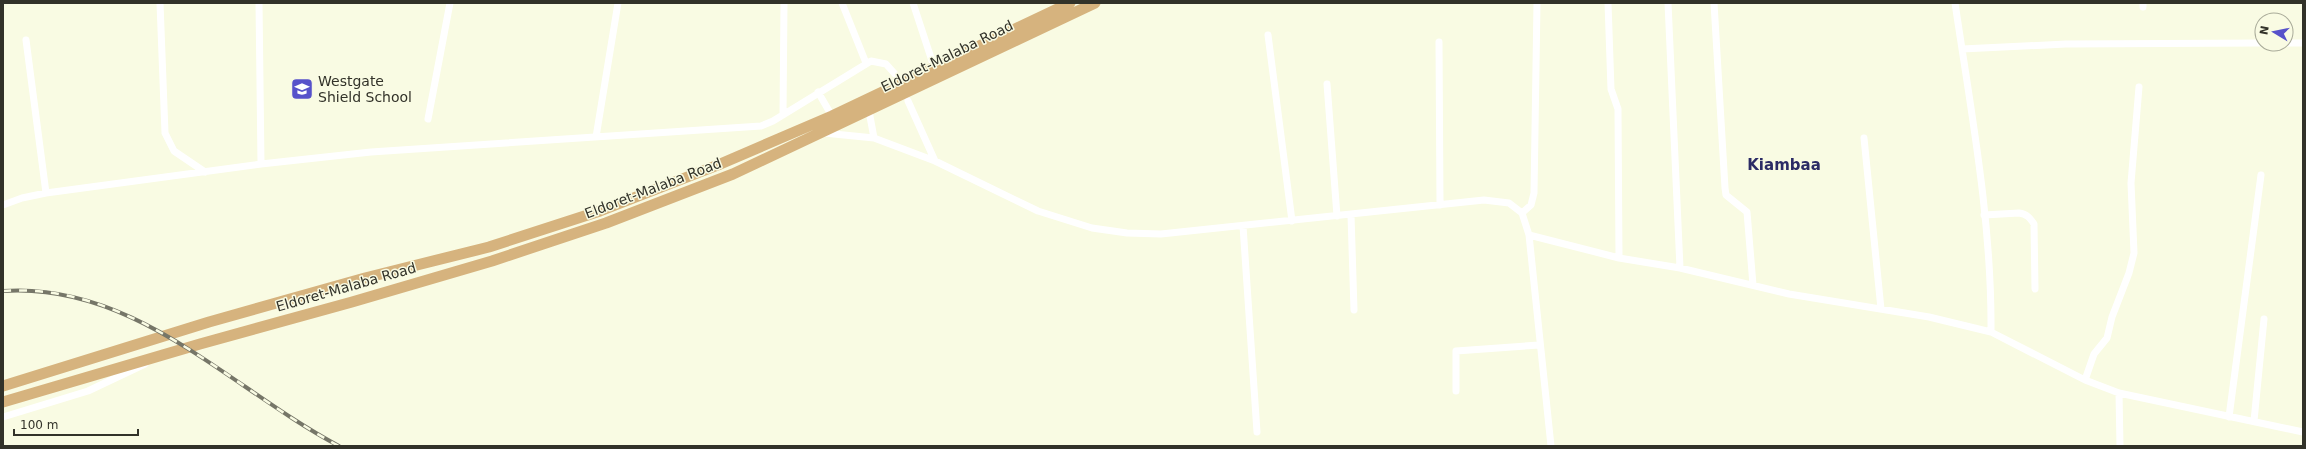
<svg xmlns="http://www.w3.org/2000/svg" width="2306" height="449" font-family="'DejaVu Sans',sans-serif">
<rect width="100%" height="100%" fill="#f9fbe3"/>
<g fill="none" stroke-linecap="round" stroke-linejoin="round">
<path stroke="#fff" stroke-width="7" d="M160,3L165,133L174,151L205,172
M259,3L261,164
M842,3L866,63
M913,3L934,67
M1608,3L1611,89L1618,109L1619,258
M1668,3L1680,268
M1714,3L1725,188L1726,195L1747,212L1753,285
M1955,3C1971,111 1992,222 1991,332
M2143,3V7
M1268,35L1292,221
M26,40L46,193
M1439,42L1440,205
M2286,43H2303
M1962,49L2066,44L2262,43
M1327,84L1337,216
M818,92L832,116
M908,101L935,161L1038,211L1092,228L1127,233L1161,234L1484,200L1509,203L1522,213L1529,235L1551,446
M869,111L874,138
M783,115L784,3
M428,119L450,3
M824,133L874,138L935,161
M596,137L618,3
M1864,138L1881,309
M3,205L22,198L46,193L261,164L371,152L761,126L773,121L871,61L886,64L895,74
M1522,213L1531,205L1534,193L1537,3
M1351,215L1354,310
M1984,215L2019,213C2027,214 2030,218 2034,224L2035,289
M1243,226L1257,432
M1529,235L1619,258L1680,268L1789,294L1929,317L1991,332L2085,380L2119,393L2303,432
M2085,380L2094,354L2107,338L2112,317L2129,273L2134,253L2131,183L2139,87
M1456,391V351L1539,345
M2119,393L2120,446
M3,417L88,391L145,364
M2229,417L2261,175
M2254,421L2264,319"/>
<path stroke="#d6b37e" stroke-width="11" d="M3,386L209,322L365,278L489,247L600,211L718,165L832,116L1070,3
M3,402L200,344L352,302L492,261L606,223L733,174L1095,3"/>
<g stroke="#767668" stroke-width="4">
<path id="rail" d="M3,291C135,282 231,389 339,446"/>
</g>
<use href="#rail" stroke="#f9fbe3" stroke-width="2.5" stroke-dasharray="8" stroke-linecap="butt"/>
</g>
<defs>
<g id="school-square" transform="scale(1.15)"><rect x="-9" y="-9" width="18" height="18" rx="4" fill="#5752ca" stroke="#f9fbe3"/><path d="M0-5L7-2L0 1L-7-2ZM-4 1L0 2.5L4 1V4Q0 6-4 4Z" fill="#fff"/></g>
</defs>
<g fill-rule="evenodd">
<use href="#school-square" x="302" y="89"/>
</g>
<g text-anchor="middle" stroke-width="3" stroke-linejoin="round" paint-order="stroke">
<g font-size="14" fill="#323229" stroke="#f9fbe3">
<text transform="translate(947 56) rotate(-26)" y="5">Eldoret-Malaba Road</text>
<text transform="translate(653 188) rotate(-21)" y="5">Eldoret-Malaba Road</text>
<text transform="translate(346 287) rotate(-16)" y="5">Eldoret-Malaba Road</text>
</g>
<g font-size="14" fill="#323229" stroke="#f9fbe3" text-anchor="start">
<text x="318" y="86">Westgate<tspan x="318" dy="16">Shield School</tspan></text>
</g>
<g font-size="15" font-weight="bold" fill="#2b2b65" stroke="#f9fbe3">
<text x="1784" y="170">Kiambaa</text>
</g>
</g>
<rect width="2306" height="449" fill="none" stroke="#323229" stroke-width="8"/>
<g transform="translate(2274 32) rotate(280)"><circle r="19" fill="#f9fbe3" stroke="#a9ab99"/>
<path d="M0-3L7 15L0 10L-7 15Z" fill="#5752ca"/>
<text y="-6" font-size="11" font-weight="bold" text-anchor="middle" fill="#323229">N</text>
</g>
<path d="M14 429v6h124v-6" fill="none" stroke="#323229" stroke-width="2"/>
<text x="20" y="429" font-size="12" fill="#323229" stroke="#f9fbe3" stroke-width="3" paint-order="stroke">100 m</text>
</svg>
